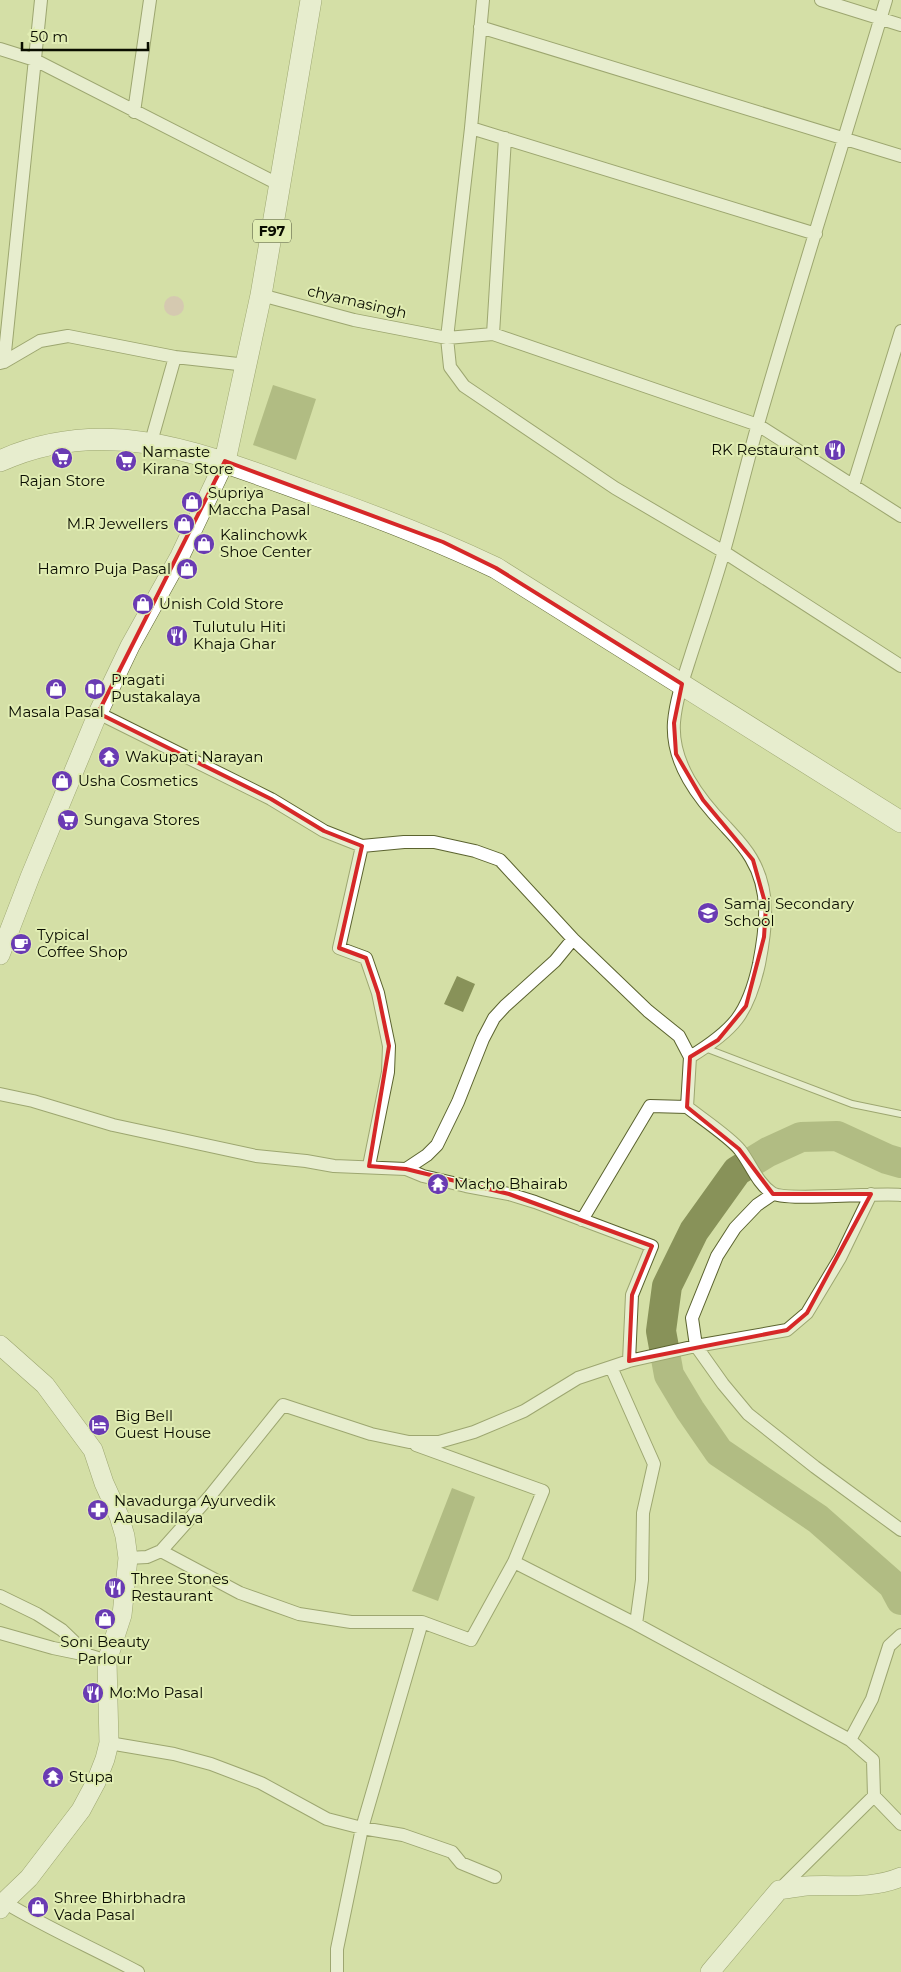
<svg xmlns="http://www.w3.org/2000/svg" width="901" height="1972" font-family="Montserrat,sans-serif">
<rect width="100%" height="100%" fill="#d4dfa6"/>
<path fill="#d8b0bd" d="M164 306a10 10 0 1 1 20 0a10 10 0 1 1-20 0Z"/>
<path fill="#889259" d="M273,385L316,399L296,460L253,445Z
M457,976L475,984L463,1012L444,1004Z
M452,1488L475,1497L438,1601L412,1591Z"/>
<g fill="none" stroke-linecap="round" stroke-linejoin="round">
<path stroke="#889259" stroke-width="30" d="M901,1163L887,1159L837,1136L801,1137L768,1152L737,1171L694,1231L667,1286L661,1331L669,1375L690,1410L719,1452L818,1519L893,1585L901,1600"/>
<g stroke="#5b632f" stroke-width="8">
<path id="lane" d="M705,1048L852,1104L901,1114"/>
</g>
<g stroke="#5b632f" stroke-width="14">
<path id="street" d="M483,0L471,128L447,338L450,367L464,386L615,488L724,552L901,666
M821,0L901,25
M480,27L901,156
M0,49L35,60L280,185
M134,112L150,0
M471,128L816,234
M505,138L493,334L758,425L901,516
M261,295L354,320L447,338L493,334
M4,362L41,0
M0,363L4,362L40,341L68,336L175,357
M151,442L175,357L247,365
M853,486L901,331
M98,713L271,799L324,831L362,846L404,842H434L475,851L500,860L573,939L648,1011L679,1036L690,1057L687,1107C701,1118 731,1138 740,1150C751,1164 757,1183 772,1193C785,1202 876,1192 901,1195
M362,846L339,948L366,958L378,993L389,1046L388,1072L369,1166
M690,1057C734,1030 748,1014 759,964C766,928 771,891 751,858C744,846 735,837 726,827C699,799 671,763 674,722C676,699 684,677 691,655C702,621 714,586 724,551C736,509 746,466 758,424C799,282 844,141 886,0
M0,1094L33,1101L113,1125L256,1156L306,1161L334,1166L406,1169L423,1176L466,1186L509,1194L535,1202L652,1246L632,1295L629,1361
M406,1169L427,1155L437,1145L458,1102L483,1039L494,1018L505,1006L555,961L573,939
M773,1194L757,1205L735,1228L717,1256L692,1318L696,1346L787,1330L807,1313L840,1258L871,1194
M582,1220L650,1106L687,1107
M611,1367L654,1464L643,1513L642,1580L636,1624
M161,1551L240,1593L299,1614L351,1622H422L471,1640L514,1562L543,1491L416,1445
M128,1558L147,1557L161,1551L210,1496L283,1405L371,1434L409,1442H439L474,1432L524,1411L578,1378L629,1361L696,1346L723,1384L748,1414L815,1467L901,1530
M514,1562L636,1624L850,1740L873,1760L874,1796L901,1824
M0,1596L37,1614L62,1630L88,1655L107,1661
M0,1633L53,1648L87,1655
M850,1740L872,1699L889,1646L901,1635
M109,1743L174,1754L211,1764L261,1783L327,1819L362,1828L403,1835L452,1852L461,1863L495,1877
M779,1890L874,1796
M4,1902C47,1928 93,1948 138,1972
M337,1972V1949L362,1828L422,1622"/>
</g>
<g stroke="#5b632f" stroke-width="20">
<path id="secondary" d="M0,955L30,877L98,713L130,646L180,556L225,461
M0,1345L45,1385L93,1450L104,1483L119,1516L125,1536L128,1558L122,1615L107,1661L109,1743L105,1759L96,1782L81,1810L29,1878L4,1902L0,1909
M710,1972L779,1890C788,1889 797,1887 806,1886C838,1884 870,1890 901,1877"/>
</g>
<g stroke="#5b632f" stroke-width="22">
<path id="primary" d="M0,461C108,412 207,456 310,493C373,515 435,539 496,568L901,822
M225,461L261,295L311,0"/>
</g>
<use href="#lane" stroke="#fff" stroke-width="6"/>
<use href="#street" stroke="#fff" stroke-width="12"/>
<use href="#secondary" stroke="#fff" stroke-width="19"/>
<use href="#primary" stroke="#fff" stroke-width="21"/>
</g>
<path d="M0 0H901V1972H0ZM225,461L443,542L496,568L682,684L674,723L676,754L703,800L753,860L766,906L764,937L746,1006L718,1040L690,1057L687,1107L739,1149L773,1194H871L807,1313L787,1330L629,1361L632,1295L652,1246L509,1194L406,1169L369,1166L389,1046L378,993L366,958L339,948L362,846L324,831L271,799L98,713Z" fill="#d4dfa6" fill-opacity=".55" fill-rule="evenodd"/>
<path fill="none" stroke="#d62828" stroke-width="4" stroke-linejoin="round" d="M225,461L443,542L496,568L682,684L674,723L676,754L703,800L753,860L766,906L764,937L746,1006L718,1040L690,1057L687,1107L739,1149L773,1194H871L807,1313L787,1330L629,1361L632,1295L652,1246L509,1194L406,1169L369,1166L389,1046L378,993L366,958L339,948L362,846L324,831L271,799L98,713Z"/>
<defs>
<g id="restaurant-disc" transform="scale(1.125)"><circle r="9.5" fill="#6a3bb3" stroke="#e1edb3"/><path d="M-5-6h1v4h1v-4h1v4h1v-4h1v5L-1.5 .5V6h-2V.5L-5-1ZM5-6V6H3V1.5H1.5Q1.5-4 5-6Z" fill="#fff"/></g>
<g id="supermarket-disc" transform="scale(1.125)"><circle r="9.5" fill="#6a3bb3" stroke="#e1edb3"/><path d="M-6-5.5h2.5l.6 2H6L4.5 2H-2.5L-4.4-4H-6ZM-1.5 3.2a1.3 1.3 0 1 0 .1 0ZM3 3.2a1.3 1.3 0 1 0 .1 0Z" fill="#fff"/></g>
<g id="shop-disc" transform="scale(1.125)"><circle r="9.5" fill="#6a3bb3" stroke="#e1edb3"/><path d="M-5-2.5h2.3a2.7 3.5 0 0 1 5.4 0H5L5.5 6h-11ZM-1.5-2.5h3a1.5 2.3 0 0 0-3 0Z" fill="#fff"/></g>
<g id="library-disc" transform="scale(1.125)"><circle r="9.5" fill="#6a3bb3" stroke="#e1edb3"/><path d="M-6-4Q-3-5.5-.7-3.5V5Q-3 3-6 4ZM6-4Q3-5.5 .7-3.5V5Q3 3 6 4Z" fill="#fff"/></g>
<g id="temple-disc" transform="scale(1.125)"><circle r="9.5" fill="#6a3bb3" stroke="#e1edb3"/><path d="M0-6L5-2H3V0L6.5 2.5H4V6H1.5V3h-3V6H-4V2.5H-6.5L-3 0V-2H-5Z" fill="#fff"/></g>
<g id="school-disc" transform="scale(1.125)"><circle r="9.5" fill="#6a3bb3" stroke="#e1edb3"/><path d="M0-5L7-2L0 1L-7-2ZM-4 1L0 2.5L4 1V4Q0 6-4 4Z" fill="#fff"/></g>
<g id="cafe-disc" transform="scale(1.125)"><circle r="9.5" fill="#6a3bb3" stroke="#e1edb3"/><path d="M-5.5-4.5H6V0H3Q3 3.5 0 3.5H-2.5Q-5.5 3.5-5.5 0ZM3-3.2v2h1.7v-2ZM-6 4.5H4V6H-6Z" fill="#fff"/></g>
<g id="hotel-disc" transform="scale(1.125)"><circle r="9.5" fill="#6a3bb3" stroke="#e1edb3"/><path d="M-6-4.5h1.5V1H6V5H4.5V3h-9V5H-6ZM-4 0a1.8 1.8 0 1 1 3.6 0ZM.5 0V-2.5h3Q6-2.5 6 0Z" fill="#fff"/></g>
<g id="pharmacy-disc" transform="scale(1.125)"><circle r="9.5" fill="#6a3bb3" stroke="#e1edb3"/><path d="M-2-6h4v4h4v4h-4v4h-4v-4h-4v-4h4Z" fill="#fff"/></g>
</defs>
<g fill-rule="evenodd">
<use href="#restaurant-disc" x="835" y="450"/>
<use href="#supermarket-disc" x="62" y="458"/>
<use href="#supermarket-disc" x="126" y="461"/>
<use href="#shop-disc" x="192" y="502"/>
<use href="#shop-disc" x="184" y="524"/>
<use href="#shop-disc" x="204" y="544"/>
<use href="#shop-disc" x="187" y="569"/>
<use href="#shop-disc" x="143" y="604"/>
<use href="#restaurant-disc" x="177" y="636"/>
<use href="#shop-disc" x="56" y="689"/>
<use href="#library-disc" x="95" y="689"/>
<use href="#temple-disc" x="109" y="757"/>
<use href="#shop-disc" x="62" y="781"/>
<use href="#supermarket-disc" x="68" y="820"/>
<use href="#school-disc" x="708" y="913"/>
<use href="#cafe-disc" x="21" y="944"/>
<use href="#temple-disc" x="438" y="1184"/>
<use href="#hotel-disc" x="99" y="1425"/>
<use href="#pharmacy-disc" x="98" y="1510"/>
<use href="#restaurant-disc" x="115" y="1588"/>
<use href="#shop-disc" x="105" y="1619"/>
<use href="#restaurant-disc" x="93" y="1693"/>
<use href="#temple-disc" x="53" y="1777"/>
<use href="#shop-disc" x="38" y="1907"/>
</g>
<g text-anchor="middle" stroke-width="4" stroke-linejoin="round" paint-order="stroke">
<rect fill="#e1edb3" stroke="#4a5036" stroke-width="1" x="253" y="219.5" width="38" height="23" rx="4"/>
<g font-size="14" font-weight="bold" fill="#0a0d00">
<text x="272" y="236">F97</text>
</g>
<g font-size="15" fill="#0a0d00" stroke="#e1edb3">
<text transform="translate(357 302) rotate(13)" y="5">chyamasingh</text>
</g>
<g font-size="15" fill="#0a0d00" stroke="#e1edb3" text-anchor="start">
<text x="819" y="455" text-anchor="end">RK Restaurant</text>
<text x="142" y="457">Namaste<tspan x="142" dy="17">Kirana Store</tspan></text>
<text x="62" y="486" text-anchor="middle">Rajan Store</text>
<text x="208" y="498">Supriya<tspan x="208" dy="17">Maccha Pasal</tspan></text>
<text x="168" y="529" text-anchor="end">M.R Jewellers</text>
<text x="220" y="540">Kalinchowk<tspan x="220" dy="17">Shoe Center</tspan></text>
<text x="171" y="574" text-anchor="end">Hamro Puja Pasal</text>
<text x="159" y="609">Unish Cold Store</text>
<text x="193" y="632">Tulutulu Hiti<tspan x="193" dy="17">Khaja Ghar</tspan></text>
<text x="111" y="685">Pragati<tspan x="111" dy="17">Pustakalaya</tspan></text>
<text x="56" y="717" text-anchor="middle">Masala Pasal</text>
<text x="125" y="762">Wakupati Narayan</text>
<text x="78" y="786">Usha Cosmetics</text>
<text x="84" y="825">Sungava Stores</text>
<text x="724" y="909">Samaj Secondary<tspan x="724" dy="17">School</tspan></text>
<text x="37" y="940">Typical<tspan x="37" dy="17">Coffee Shop</tspan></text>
<text x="454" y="1189">Macho Bhairab</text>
<text x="115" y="1421">Big Bell<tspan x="115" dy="17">Guest House</tspan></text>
<text x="114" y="1506">Navadurga Ayurvedik<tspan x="114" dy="17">Aausadilaya</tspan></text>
<text x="131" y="1584">Three Stones<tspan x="131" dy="17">Restaurant</tspan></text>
<text x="105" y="1647" text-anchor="middle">Soni Beauty<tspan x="105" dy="17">Parlour</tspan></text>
<text x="109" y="1698">Mo:Mo Pasal</text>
<text x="69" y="1782">Stupa</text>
<text x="54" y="1903">Shree Bhirbhadra<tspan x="54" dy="17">Vada Pasal</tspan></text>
</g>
</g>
<path d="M22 42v8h126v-8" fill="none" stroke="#0a0d00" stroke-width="2.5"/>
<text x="30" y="42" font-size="15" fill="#0a0d00" stroke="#e1edb3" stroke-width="4" paint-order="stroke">50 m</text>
</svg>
